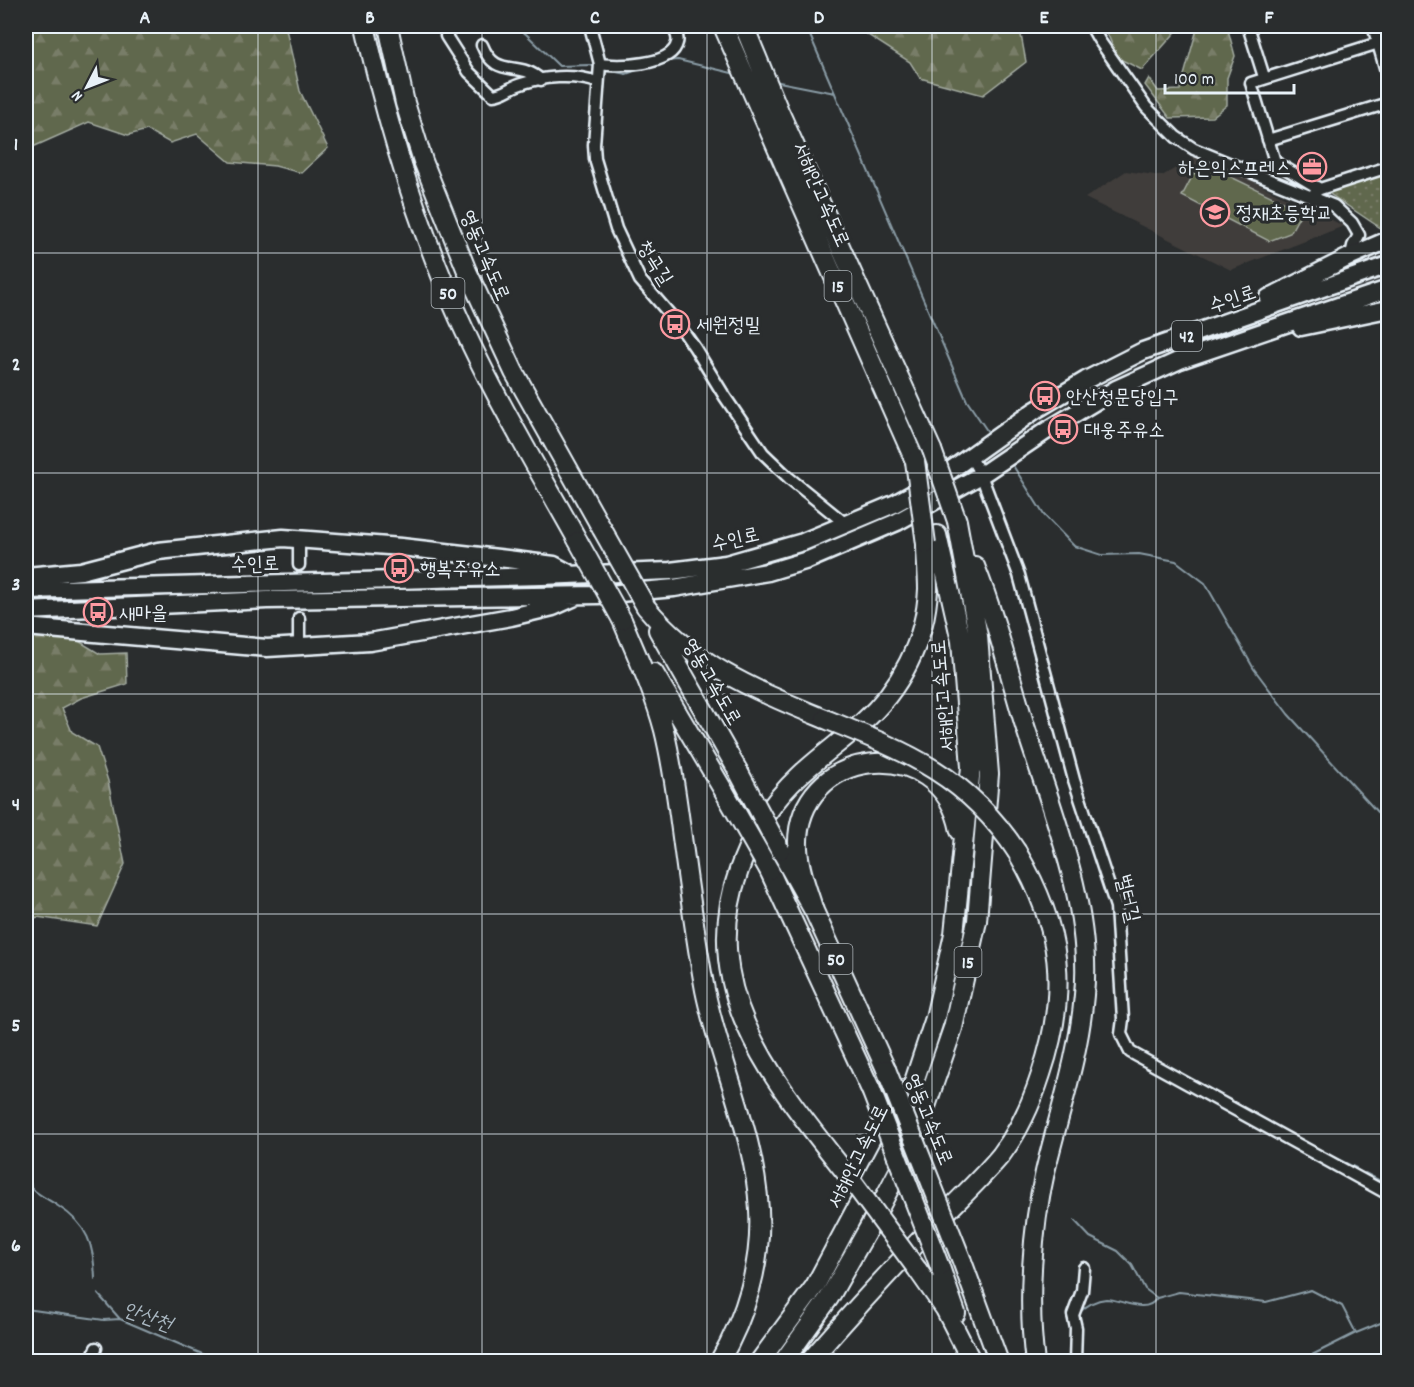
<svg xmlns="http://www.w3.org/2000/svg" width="1414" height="1387" font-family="Dekko,'Poor Story',sans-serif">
<defs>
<pattern id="forest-firs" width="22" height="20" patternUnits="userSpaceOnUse" patternTransform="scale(1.5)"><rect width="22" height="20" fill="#61674d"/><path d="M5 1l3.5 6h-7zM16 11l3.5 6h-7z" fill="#787d67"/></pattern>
<pattern id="park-dots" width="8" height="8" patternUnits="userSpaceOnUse" patternTransform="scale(1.5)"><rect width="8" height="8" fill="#61674d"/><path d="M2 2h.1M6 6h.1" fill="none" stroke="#787d67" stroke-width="1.8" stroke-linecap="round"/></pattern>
</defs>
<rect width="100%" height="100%" fill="#2a2d2e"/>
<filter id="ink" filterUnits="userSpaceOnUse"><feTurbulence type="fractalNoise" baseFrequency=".0167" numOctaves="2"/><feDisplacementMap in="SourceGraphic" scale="12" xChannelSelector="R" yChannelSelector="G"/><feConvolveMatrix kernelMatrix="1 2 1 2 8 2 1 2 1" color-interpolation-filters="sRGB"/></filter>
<g filter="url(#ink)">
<path fill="#3f3c3a" d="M1195,157L1209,160L1344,226L1231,270L1085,198L1126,171L1162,176Z"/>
<path fill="#61674d" stroke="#a4aca2" stroke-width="1.5" d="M1204,164L1302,211L1290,233L1269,241L1182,196L1193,175Z"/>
<path fill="url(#forest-firs)" stroke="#a4aca2" stroke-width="1.5" d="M26,26H288L286,29L300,91L328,148L301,173L275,166L230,162L197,134L170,143L147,130L128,135L89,122L26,150Z
M854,26H1012L1011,27L1021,35L1026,62L983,95L920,78L910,62Z
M1104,26H1181L1142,70L1118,58Z
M1193,26H1227L1235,56L1227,78V105L1212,117L1170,118L1145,85L1149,78L1158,91L1180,90L1197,29Z
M26,635L72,637L100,654L126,653L127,684L81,698L62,708L72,732L97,747L108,781L125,864L97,926L37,917L26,923Z"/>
<path fill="url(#park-dots)" stroke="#a4aca2" stroke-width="1.5" d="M1388,172V227L1382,229L1324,190Z"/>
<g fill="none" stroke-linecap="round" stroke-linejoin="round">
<path stroke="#8a9ca6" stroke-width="2" d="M514,26L526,34L559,66L590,65L597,67
M806,26L967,401L990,435
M666,61L678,60L736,74
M602,69L626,74L640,69
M774,81L835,93
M1012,464L1044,515L1074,546L1102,555L1139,554L1176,561L1205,583L1254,669L1288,714L1388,824
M1167,1066L1196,1082
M1323,1152L1356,1168
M26,1166L29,1176L31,1188C39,1195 49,1200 58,1206C88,1225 94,1245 95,1279
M1365,1173L1388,1185
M1075,1221L1090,1237L1118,1251L1132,1265L1145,1289L1157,1298L1179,1292L1266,1302L1311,1290L1342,1306L1356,1333
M98,1294L120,1319
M26,1309L104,1320L120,1319L221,1362
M1080,1312C1087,1305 1095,1300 1106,1299C1121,1299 1146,1315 1156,1299
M1298,1362L1356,1333L1388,1320"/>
<path stroke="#464a4c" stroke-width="10" stroke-dasharray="10 5" stroke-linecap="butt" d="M299,618V565"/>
<g stroke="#e8f1f8" stroke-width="15">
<path id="street" d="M590,26L600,64L594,145L595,159L616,229L640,280L679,325L695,348L725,397L763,453L789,478L847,525
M1091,26L1099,40L1146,107L1176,137L1194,149L1334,206L1352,223L1359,235L1353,246L1351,256
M1248,26L1264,77
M1373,26L1388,78
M446,36L469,72L493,95C504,94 509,88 518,85C543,76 574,74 597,82
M482,45C496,80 518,59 541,80
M600,64C617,67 672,66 677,43C679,37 675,31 672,26
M1268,140L1388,103
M1320,189L1275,162L1251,83L1388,40
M1315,192L1320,189L1388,167
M970,456L981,475L1019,575L1074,780L1116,907L1123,1019L1121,1034L1130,1052L1388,1194
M299,565V539
M299,646V618
M91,1362L96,1348
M1075,1362L1076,1328L1073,1315L1082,1291L1084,1268"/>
</g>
<g stroke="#e8f1f8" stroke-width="21">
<path id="primary" d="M1268,298L1351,256L1388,240
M1301,327L1388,309
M26,576L81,571L158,551L283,538L401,547L507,559L554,565L569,573
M26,590L542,576L670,571L726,564L803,542L894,504L934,482L1034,411L1086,380L1143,351L1388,265
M26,611L267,600L598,595L674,588L768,572L808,560L897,522L981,475L1046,431L1116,389L1180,360L1388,289
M26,627L267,648L370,642L511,617L553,607L573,598"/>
</g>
<g stroke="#e8f1f8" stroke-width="22">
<path id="highway" d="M365,26C384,111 409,197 442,278C478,370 530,455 578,541
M388,26L405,103L423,161L467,271L514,372L602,529
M723,26L915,461
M744,26L779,111L932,450
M975,566C996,618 1009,673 1025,726C1051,808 1093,908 1084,995C1079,1056 1059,1113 1045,1172C1032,1228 1027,1304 1035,1362
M646,607C696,667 755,690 825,719
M622,620C637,656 654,692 664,730C671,758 675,786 679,815C687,873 694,932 705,990C720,1064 755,1134 759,1210C762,1263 746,1316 719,1362
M658,630L737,769
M654,673L725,793
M780,850L814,911L886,1069
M769,870L871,1090
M814,911C808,891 799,870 798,848C794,747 941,729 960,831
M849,1177C778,1086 695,993 739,870C752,833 771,802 799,776C819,757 842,741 862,723C900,690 926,640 928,589C928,574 926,558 926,544
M962,1261L999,1362
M940,1267L956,1313
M917,1269L945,1309L972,1362
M759,1362L815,1286L898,1130L935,1018L954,934L971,767L961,641L937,535
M783,1362L829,1298L871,1224L914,1141L953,1028L977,921L989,774L978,636L957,521
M809,1362C851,1313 894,1267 938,1221C959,1199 982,1178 1001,1155C1019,1131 1032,1102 1041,1074C1069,991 1062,928 1017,852"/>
</g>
<use href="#street" stroke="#2a2d2e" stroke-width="10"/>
<use href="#primary" stroke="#2a2d2e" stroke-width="16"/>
<use href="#highway" stroke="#2a2d2e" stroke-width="18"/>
<g stroke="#e8f1f8" stroke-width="22" stroke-linecap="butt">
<path id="highway-bridge" d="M932,450L957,521
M915,461L926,544
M602,529L646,607
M578,541L622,620
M825,719C907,752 967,775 1017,852
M737,769L780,850
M725,793L769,870
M886,1069L962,1261
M871,1090L940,1267
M849,1177L917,1269"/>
</g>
<use href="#highway-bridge" stroke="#2a2d2e" stroke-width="18"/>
</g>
</g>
<path fill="none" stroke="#e8f1f8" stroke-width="1.5" stroke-opacity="0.55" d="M258,26V1362M482,26V1362M707,26V1362M932,26V1362M1156,26V1362M26,253H1388M26,473H1388M26,694H1388M26,914H1388M26,1134H1388"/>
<defs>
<g id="office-ring" transform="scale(1.5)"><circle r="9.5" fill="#2a2d2e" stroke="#ff9aa2" stroke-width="1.5"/><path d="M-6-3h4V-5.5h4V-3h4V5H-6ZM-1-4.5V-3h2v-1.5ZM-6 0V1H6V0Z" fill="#ff9aa2"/></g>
<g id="school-ring" transform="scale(1.5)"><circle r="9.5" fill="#2a2d2e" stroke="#ff9aa2" stroke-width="1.5"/><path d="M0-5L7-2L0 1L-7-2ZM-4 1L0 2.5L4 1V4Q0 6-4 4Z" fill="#ff9aa2"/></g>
<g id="bus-ring" transform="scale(1.5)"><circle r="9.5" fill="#2a2d2e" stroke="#ff9aa2" stroke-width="1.5"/><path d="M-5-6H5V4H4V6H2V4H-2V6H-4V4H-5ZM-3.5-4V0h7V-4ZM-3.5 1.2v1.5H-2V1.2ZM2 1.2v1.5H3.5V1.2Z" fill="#ff9aa2"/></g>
</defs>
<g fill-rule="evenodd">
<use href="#office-ring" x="1312" y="167"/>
<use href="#school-ring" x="1215" y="212"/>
<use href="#bus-ring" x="675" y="324"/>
<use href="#bus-ring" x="1045" y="396"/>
<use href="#bus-ring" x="1063" y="429"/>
<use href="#bus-ring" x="399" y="568"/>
<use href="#bus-ring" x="98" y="612"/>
</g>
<g text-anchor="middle" stroke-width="6" stroke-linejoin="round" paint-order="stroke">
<g fill="#2a2d2e" stroke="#afb6bb" stroke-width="1.5">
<rect x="824.5" y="271" width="27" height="30" rx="4.5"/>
<rect x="431.5" y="278" width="33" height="30" rx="4.5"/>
<rect x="1172" y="321" width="30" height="30" rx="4.5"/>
<rect x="819.5" y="944" width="33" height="30" rx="4.5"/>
<rect x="954.5" y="947" width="27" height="30" rx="4.5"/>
</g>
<g font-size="18" font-weight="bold" fill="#e8f1f8">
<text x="838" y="292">15</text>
<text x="448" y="299">50</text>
<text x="1187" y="342">42</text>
<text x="836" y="965">50</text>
<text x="968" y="968">15</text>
</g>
<g font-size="20" fill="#e8f1f8" stroke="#2a2d2e" text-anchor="start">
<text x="1291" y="174" text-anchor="end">하은익스프레스</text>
<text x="1236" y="219">정재초등학교</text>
<text x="696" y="331">세원정밀</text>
<text x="1066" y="403">안산청문당입구</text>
<text x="1084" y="436">대웅주유소</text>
<text x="420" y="575">행복주유소</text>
<text x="119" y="619">새마을</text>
</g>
<g font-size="20" fill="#e8f1f8" stroke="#2a2d2e">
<text transform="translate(822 194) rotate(66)" y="7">서해안고속도로</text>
<text transform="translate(486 255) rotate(67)" y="7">영동고속도로</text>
<text transform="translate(656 262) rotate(58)" y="7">청곡길</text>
<text transform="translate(1232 298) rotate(-19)" y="7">수인로</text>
<text transform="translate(735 538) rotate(-13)" y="7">수인로</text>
<text transform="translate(255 563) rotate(-2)" y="7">수인로</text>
<text transform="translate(713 681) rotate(60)" y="7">영동고속도로</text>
<text transform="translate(942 696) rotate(-95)" y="7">서해안고속도로</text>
<text transform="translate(1129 898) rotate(77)" y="7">벌터길</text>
<text transform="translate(930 1119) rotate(68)" y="7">영동고속도로</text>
<text transform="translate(857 1156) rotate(-64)" y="7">서해안고속도로</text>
</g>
<g font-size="21" font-style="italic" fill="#aab8c2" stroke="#2a2d2e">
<text transform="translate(148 1316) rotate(20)" y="7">안산천</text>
</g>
</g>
<rect width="1414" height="1387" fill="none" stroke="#2a2d2e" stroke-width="66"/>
<g transform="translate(87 87) rotate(228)" stroke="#2a2d2e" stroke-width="4.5" paint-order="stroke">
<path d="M0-4.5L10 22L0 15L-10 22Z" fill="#e8f1f8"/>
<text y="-9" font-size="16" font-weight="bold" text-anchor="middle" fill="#e8f1f8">N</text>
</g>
<path d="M1165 84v9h129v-9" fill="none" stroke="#e8f1f8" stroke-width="3"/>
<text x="1174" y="84" font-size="18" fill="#e8f1f8" stroke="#2a2d2e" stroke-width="4.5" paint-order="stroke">100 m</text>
<rect x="33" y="33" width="1348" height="1321" fill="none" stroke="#e8f1f8" stroke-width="2"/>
<g font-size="20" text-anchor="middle" font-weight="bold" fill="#e8f1f8">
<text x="145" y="23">A</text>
<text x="370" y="23">B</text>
<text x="595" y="23">C</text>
<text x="819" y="23">D</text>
<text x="1044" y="23">E</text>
<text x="1269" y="23">F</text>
<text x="16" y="150">1</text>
<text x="16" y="370">2</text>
<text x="16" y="590">3</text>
<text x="16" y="810">4</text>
<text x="16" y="1031">5</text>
<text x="16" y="1251">6</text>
</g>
</svg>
